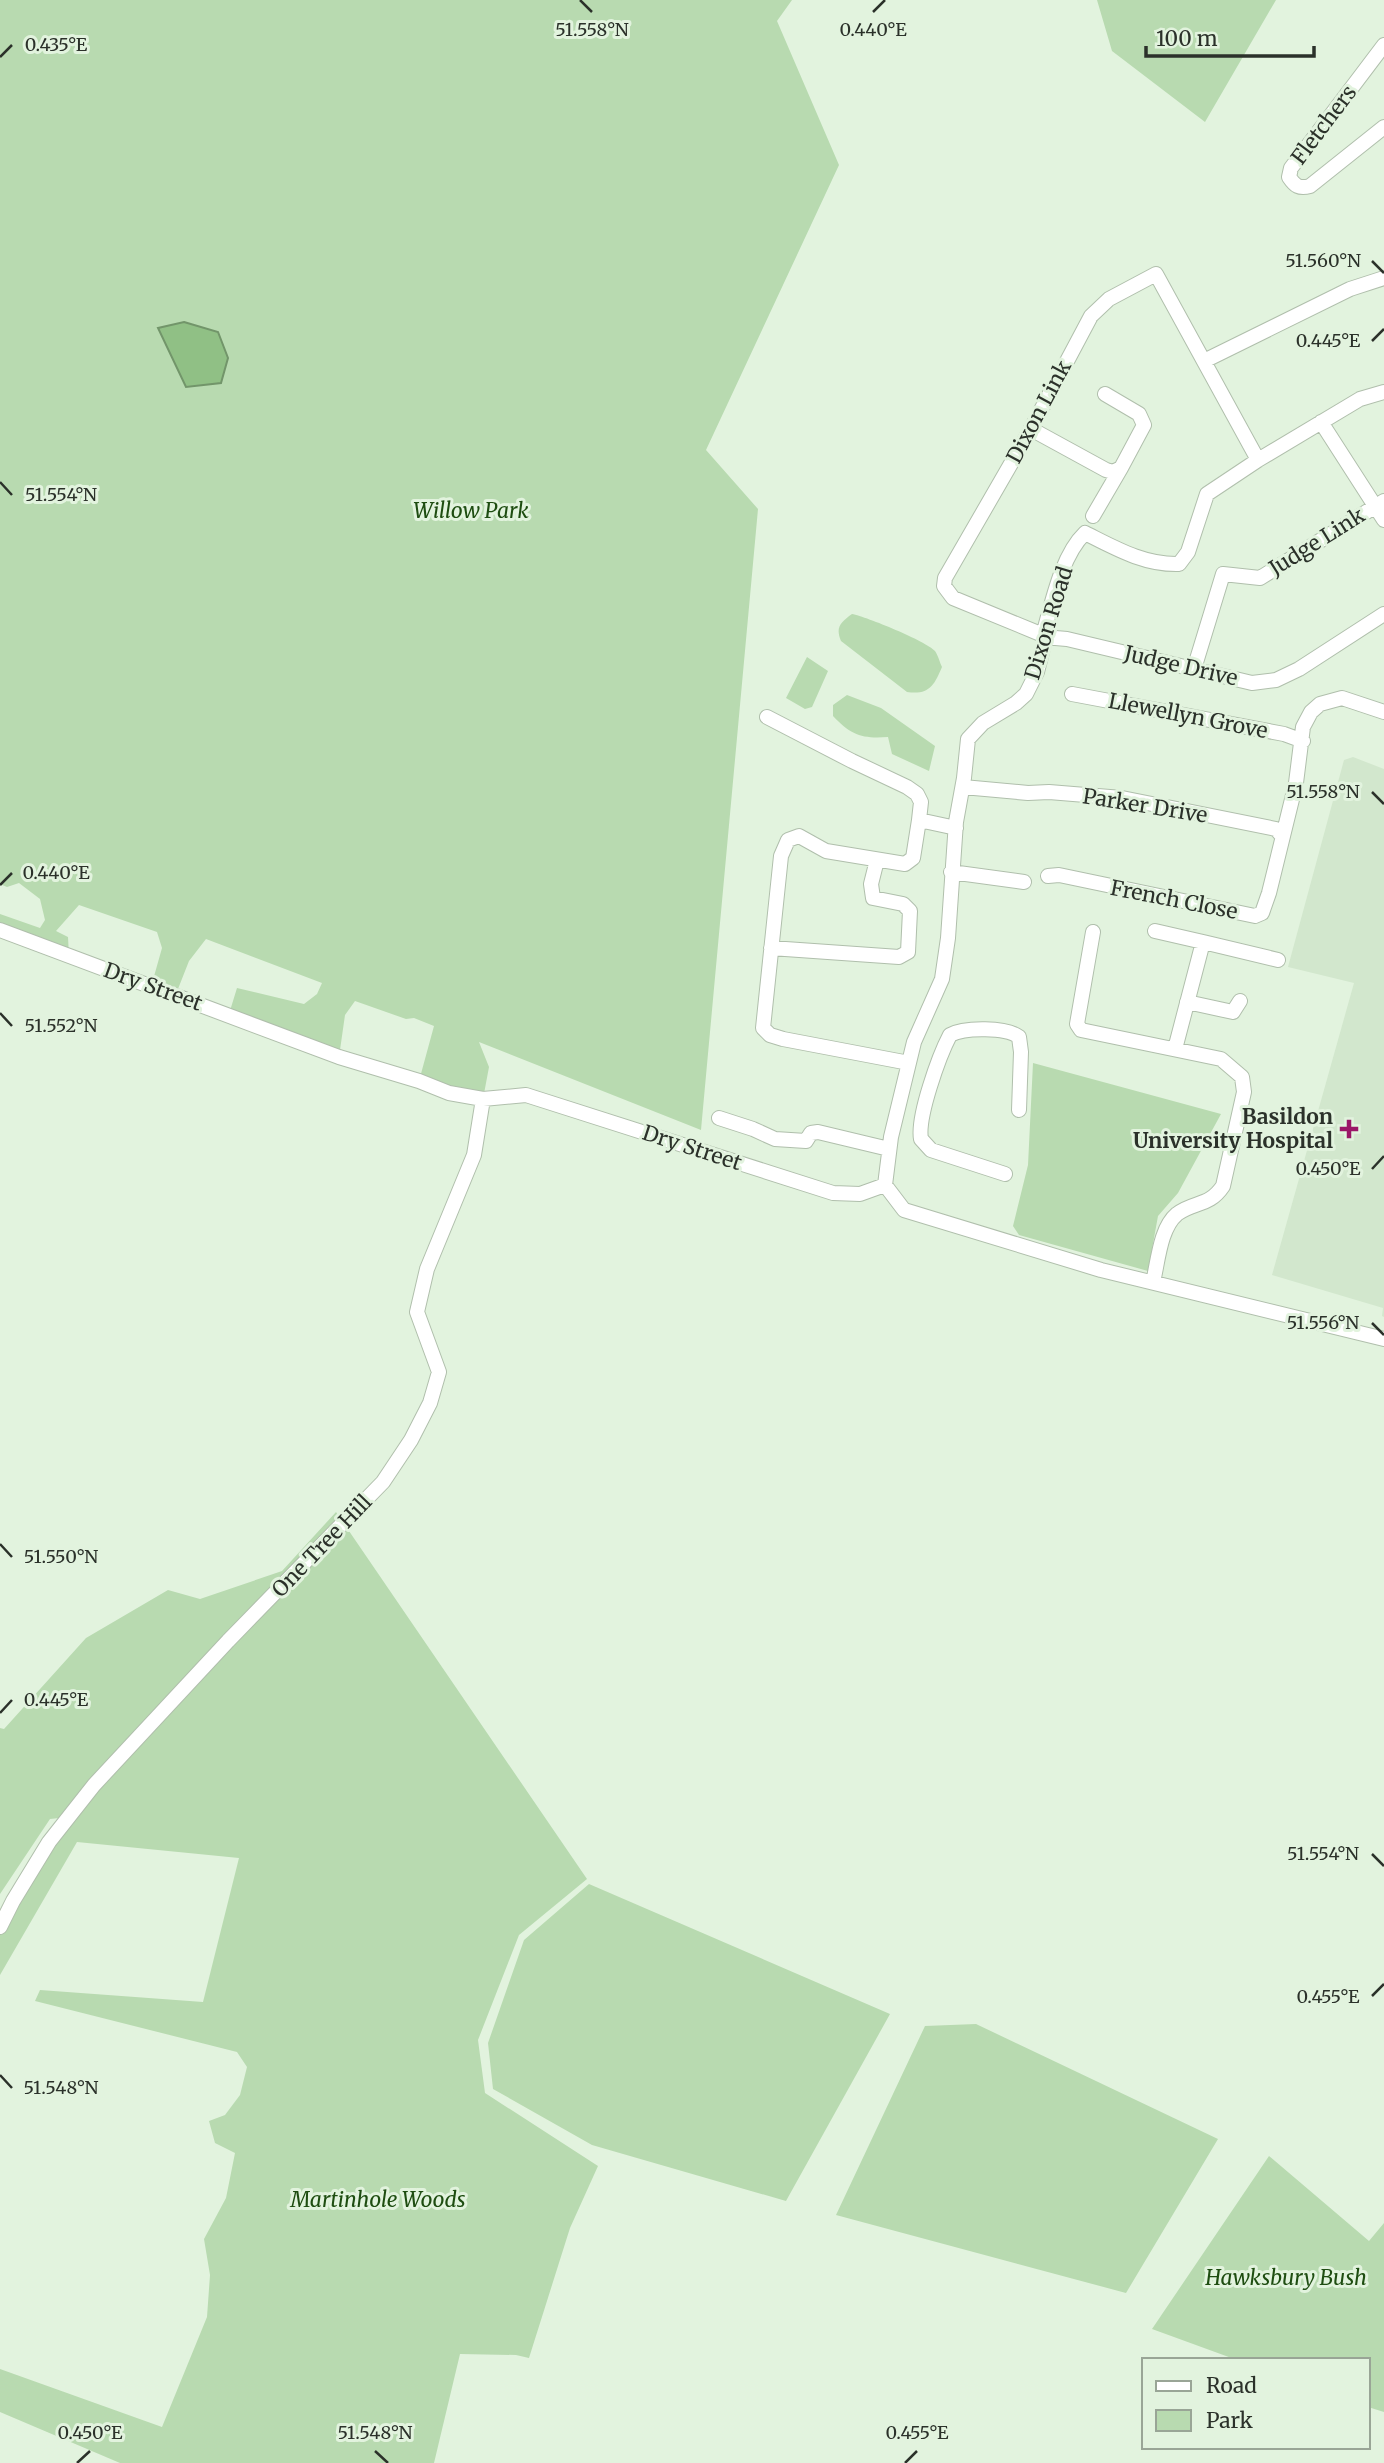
<svg xmlns="http://www.w3.org/2000/svg" width="1384" height="2463" font-family="Merriweather,serif">
<rect width="100%" height="100%" fill="#e2f3de"/>
<path fill="#d2e7cd" d="M1353,757L1384,769V1317L1382,1316L1383,1308L1272,1275L1354,983L1288,967L1344,760Z"/>
<path fill="#b8dab0" d="M0,0H792L777,21L839,165L706,450L758,509L701,1130L479,1042L489,1067L483,1099L419,1081L434,1026L414,1018L406,1019L355,1001L345,1015L339,1057L229,1014L237,988L304,1004L317,994L322,983L206,939L189,961L176,994L151,987L162,948L157,932L79,905L56,931L68,937L69,956L0,930V914L40,928L45,920L40,899L19,883L7,887L0,884Z
M1097,0H1276L1205,122L1112,51Z
M852,614C867,617 926,641 935,651C938,655 940,663 942,667C934,686 929,695 907,692L841,641C835,627 841,622 852,614Z
M807,657L828,671L812,707L805,709L786,698Z
M847,695L881,708L935,746L929,771L892,754L888,737C862,739 851,735 833,716V705Z
M1033,1063L1221,1114L1178,1193L1158,1216L1148,1271L1019,1235L1013,1226L1028,1165Z
M336,1512L587,1879L519,1935L478,2040L485,2093L598,2166L570,2228L529,2358L516,2355L460,2354L434,2463H120L0,2412V2369L162,2427L207,2317L210,2275L204,2239L226,2198L235,2153L215,2143L209,2121L225,2115L240,2095L247,2067L237,2052L35,2001L40,1990L203,2002L239,1858L77,1842L0,1975V1929L68,1817L50,1819L0,1894V1728L4,1729L86,1638L168,1590L200,1599L282,1571Z
M589,1884L890,2014L786,2201L592,2145L493,2089L488,2043L524,1940Z
M976,2024L1218,2139L1126,2293L836,2215L925,2026Z
M1269,2156L1369,2241L1384,2223V2412L1368,2407V2360H1237L1152,2329Z"/>
<path fill="#90c085" stroke="#72956a" stroke-width="2" d="M184,322L218,332L228,358L221,383L186,387L158,328Z"/>
<g fill="none" stroke-linecap="round" stroke-linejoin="round">
<g stroke="#b0bfac" stroke-width="16">
<path id="minor" d="M1384,45L1291,168L1289,177C1295,186 1299,189 1310,186L1384,127
M1204,361L1350,289L1384,278
M1321,422L1384,520
M1031,429L1106,470L1113,472L1121,468L1144,425L1139,414L1105,394
M1093,516L1121,468
M1043,635L953,598L944,586L945,578L1031,429L1091,316L1109,299L1156,274L1258,460
M1044,637L1067,639L1252,683L1276,680L1299,669L1384,614
M1194,669L1223,574L1260,578L1384,501
M1072,694L1284,734L1303,741
M767,717L852,761L907,787L917,794L921,802L919,820
M963,787L1028,793L1049,792L1122,798L1276,829L1282,836
M951,872L1024,882
M1048,876L1059,875L1255,916L1262,913L1269,893L1296,783L1303,727L1311,712L1320,704L1342,698L1384,712
M0,930L339,1057L419,1081L449,1093L483,1099L526,1095L833,1193L860,1194L885,1185L904,1210L1101,1270L1384,1339
M1155,931L1203,942
M1093,932L1077,1024L1081,1030L1221,1059L1242,1077L1244,1092L1223,1186C1209,1207 1194,1201 1177,1214C1160,1228 1158,1262 1153,1282
M771,948L899,957L908,952L910,911L903,904L873,898L871,884L877,860
M1187,1002L1233,1012L1240,1001
M1175,1049L1203,942L1278,960
M909,1063L783,1039L770,1035L763,1028L781,856L788,840L799,836L826,851L905,864L913,858L919,820L956,828
M719,1118L753,1129L775,1139L806,1141L811,1133L818,1132L889,1149
M1005,1174L931,1150L921,1139C917,1117 939,1056 950,1035C964,1027 1007,1027 1019,1037L1021,1052L1019,1110
M885,1185L891,1137L914,1042L942,979L948,938L956,822L964,778L968,739L983,723L1016,703L1026,694L1037,672L1045,640L1043,635C1052,604 1061,556 1085,533C1115,548 1144,565 1179,564L1188,552L1207,494L1258,460L1360,399L1384,392
M0,1927L13,1901L49,1842L94,1785L228,1641L383,1482L411,1440L430,1403L439,1372L417,1312L427,1269L474,1155L483,1099"/>
</g>
<use href="#minor" stroke="#fff" stroke-width="14"/>
</g>
<path fill="none" stroke="#2b312a" stroke-width="2.5" d="M580,0L592,12M873,12L885,0M0,57L12,45M1372,261L1384,273M1372,341L1384,329M0,482L12,495M1372,792L1384,804M0,885L12,873M0,1013L12,1026M1372,1169L1384,1156M1372,1323L1384,1335M0,1544L12,1557M0,1713L12,1700M1372,1854L1384,1866M1372,1996L1384,1984M0,2075L12,2088M375,2451L388,2463M77,2463L90,2451M905,2463L917,2451"/>
<path fill="#9b1668" stroke="#e2f3de" stroke-width="2.5" d="M1345.5 1118.5h7v7h7v7h-7v7h-7v-7h-7v-7h7z"/>
<g text-anchor="middle" stroke-width="6" stroke-linejoin="round" paint-order="stroke">
<g font-size="21" fill="#2b312a" stroke="#e2f3de">
<text transform="translate(1324 125) rotate(-53)" y="7">Fletchers</text>
<text transform="translate(1039 412) rotate(-62)" y="7">Dixon Link</text>
<text transform="translate(1317 542) rotate(-32)" y="7">Judge Link</text>
<text transform="translate(1049 623) rotate(-73)" y="7">Dixon Road</text>
<text transform="translate(1181 666) rotate(13)" y="7">Judge Drive</text>
<text transform="translate(1188 716) rotate(11)" y="7">Llewellyn Grove</text>
<text transform="translate(1145 806) rotate(9)" y="7">Parker Drive</text>
<text transform="translate(1174 900) rotate(11)" y="7">French Close</text>
<text transform="translate(153 987) rotate(20)" y="7">Dry Street</text>
<text transform="translate(692 1148) rotate(18)" y="7">Dry Street</text>
<text transform="translate(322 1546) rotate(-46)" y="7">One Tree Hill</text>
</g>
<g font-size="21" font-style="italic" fill="#1e4d11" stroke="#e2f3de">
<text x="471" y="518">Willow Park</text>
<text x="378" y="2207">Martinhole Woods</text>
<text x="1286" y="2285">Hawksbury Bush</text>
</g>
<g font-size="21" font-weight="bold" fill="#2b312a" stroke="#e2f3de" text-anchor="end">
<text x="1333" y="1124">Basildon<tspan x="1333" dy="24">University Hospital</tspan></text>
</g>
</g>
<g font-size="18" text-anchor="middle" fill="#2b312a" stroke="#e2f3de" stroke-width="6" stroke-linejoin="round" paint-order="stroke">
<text x="592" y="36">51.558°N</text>
<text x="873" y="36">0.440°E</text>
<text x="56" y="51">0.435°E</text>
<text x="1323" y="267">51.560°N</text>
<text x="1328" y="347">0.445°E</text>
<text x="61" y="501">51.554°N</text>
<text x="1323" y="798">51.558°N</text>
<text x="56" y="879">0.440°E</text>
<text x="61" y="1032">51.552°N</text>
<text x="1328" y="1175">0.450°E</text>
<text x="1323" y="1329">51.556°N</text>
<text x="61" y="1563">51.550°N</text>
<text x="56" y="1706">0.445°E</text>
<text x="1323" y="1860">51.554°N</text>
<text x="1328" y="2003">0.455°E</text>
<text x="61" y="2094">51.548°N</text>
<text x="90" y="2439">0.450°E</text>
<text x="375" y="2439">51.548°N</text>
<text x="917" y="2439">0.455°E</text>
</g>
<rect x="1142" y="2358" width="228" height="91" fill="#e2f3de" stroke="#99a596" stroke-width="2"/>
<rect x="1156" y="2381" width="35" height="10" fill="#ffffff" stroke="#99a596" stroke-width="2"/>
<text x="1206" y="2393" font-size="21" fill="#2b312a">Road</text>
<rect x="1156" y="2410" width="35" height="21" fill="#b8dab0" stroke="#99a596" stroke-width="2"/>
<text x="1206" y="2428" font-size="21" fill="#2b312a">Park</text>
<path d="M1146 46v10h168v-10" fill="none" stroke="#2b312a" stroke-width="3.5"/>
<text x="1156" y="46" font-size="21" fill="#2b312a" stroke="#e2f3de" stroke-width="5" paint-order="stroke">100 m</text>
</svg>
